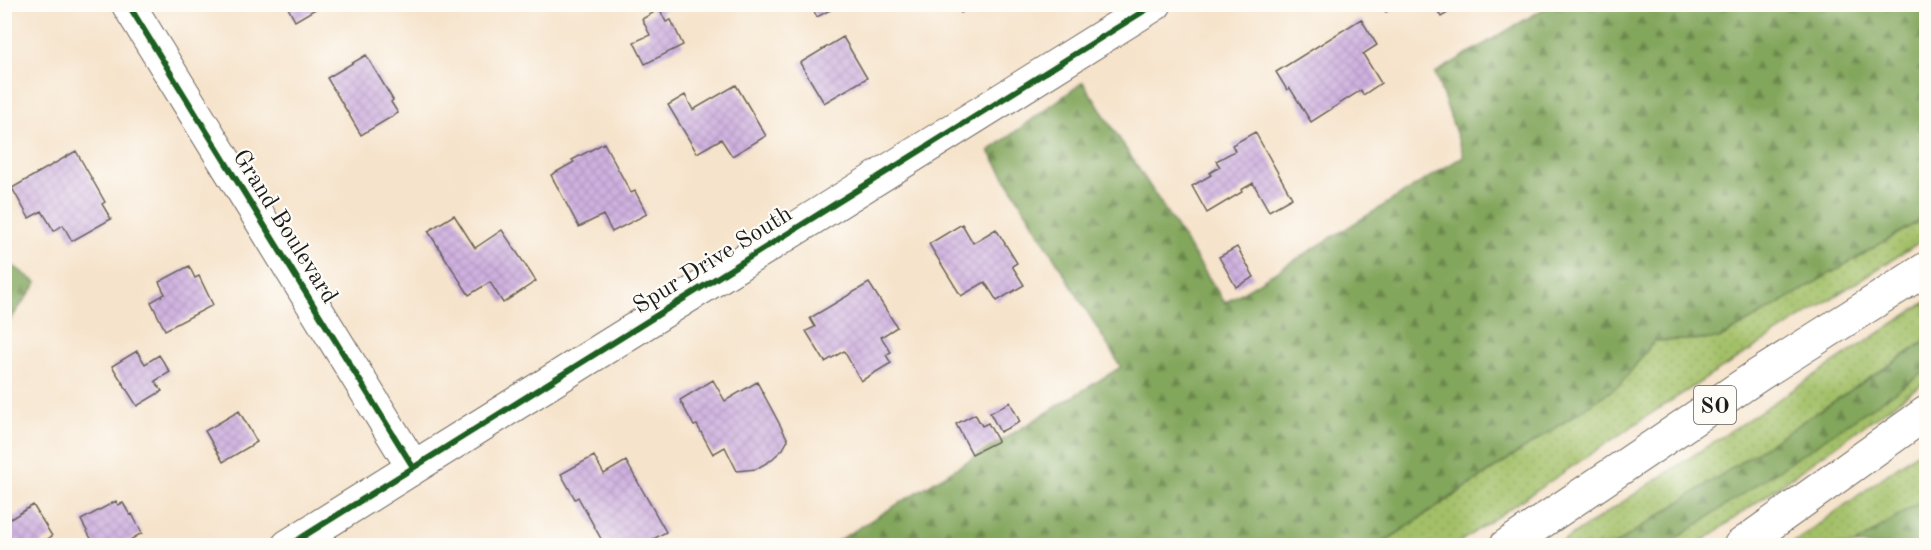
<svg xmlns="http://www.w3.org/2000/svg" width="1931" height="550" font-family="'Old Standard TT',serif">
<defs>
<pattern id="grass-dots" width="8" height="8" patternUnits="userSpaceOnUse" patternTransform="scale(1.5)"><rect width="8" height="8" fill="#a3c068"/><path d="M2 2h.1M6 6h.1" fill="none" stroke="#8ca45a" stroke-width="1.8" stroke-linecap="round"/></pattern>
<pattern id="forest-firs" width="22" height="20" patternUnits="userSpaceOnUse" patternTransform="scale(1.5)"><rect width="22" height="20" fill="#82a65c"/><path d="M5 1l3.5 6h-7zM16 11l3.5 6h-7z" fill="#6a864b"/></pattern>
<pattern id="building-cross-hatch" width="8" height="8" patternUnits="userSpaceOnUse" patternTransform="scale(1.5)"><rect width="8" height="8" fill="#cfb1df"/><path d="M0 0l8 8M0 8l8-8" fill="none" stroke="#b198bf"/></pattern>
</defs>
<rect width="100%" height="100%" fill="#fdfcf7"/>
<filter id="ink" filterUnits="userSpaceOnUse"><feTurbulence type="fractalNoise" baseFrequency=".0167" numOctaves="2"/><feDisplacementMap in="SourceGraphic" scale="12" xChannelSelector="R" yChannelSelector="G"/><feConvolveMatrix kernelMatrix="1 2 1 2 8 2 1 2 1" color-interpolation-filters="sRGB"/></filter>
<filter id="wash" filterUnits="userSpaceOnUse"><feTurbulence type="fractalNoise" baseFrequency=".008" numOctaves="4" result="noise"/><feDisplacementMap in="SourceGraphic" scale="24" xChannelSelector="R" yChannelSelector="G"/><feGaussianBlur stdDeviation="1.35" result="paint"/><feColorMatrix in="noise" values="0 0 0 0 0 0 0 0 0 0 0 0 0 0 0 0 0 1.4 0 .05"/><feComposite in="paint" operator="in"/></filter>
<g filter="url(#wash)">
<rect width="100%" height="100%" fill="#f6e3cb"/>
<path fill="url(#grass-dots)" stroke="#606e42" stroke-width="1.5" d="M1926,217V238L1658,409L1455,545L1379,546L1621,384L1654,341L1719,339Z
M1926,302V381L1697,545L1556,546Z
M1926,446V504L1858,545L1789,546Z"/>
<path fill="url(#forest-firs)" stroke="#4f613c" stroke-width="1.5" d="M1550,5H1926V217L1719,339L1654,341L1621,384L1379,545H831L1121,367L989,151L1083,82L1225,303L1464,156L1435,73Z
M5,260L37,283L5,327Z
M1926,341V371L1667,545H1614Z
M1926,498V545H1854Z"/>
<g id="blocks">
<path fill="url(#building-cross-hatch)" d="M286,4H324L295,21Z
M649,4H676L661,12L666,22L671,20L683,45L645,64L634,42L650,35L642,19L653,13Z
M810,4H841L817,17Z
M957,4H976L961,13Z
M1382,4H1400L1386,12Z
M1434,4H1463L1441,17Z
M1361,19L1377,45L1363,54L1381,83L1363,95L1361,90L1311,122L1290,88L1287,90L1276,72Z
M843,37L867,78L824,103L800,63Z
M366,55L393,100L391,102L398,113L361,135L327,78Z
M736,85L766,136L732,156L721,139L697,153L668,105L685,95L693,110Z
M1255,132L1292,198L1269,211L1253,183L1241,190L1242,192L1207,213L1192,186L1211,175L1209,173L1220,167L1216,161L1235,151L1232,145Z
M604,143L631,193L635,191L647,214L612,232L603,215L579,227L551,175L574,162L572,160Z
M76,151L105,202L102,204L111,219L72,241L63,225L54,231L42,211L29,218L12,188Z
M454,215L475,248L502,230L536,281L503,303L490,282L469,295L428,231Z
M962,224L973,243L996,229L1017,263L1012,266L1024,285L997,301L985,282L961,296L929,244Z
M1237,247L1254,277L1236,287L1219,257Z
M189,266L195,278L199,276L213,305L165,330L151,302L165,294L159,282Z
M869,283L897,327L881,337L891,352L886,355L891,363L861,381L844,351L825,362L806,331L815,327L810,318Z
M137,351L145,364L159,355L170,372L155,381L162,391L137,406L112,366Z
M713,380L725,401L757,382L788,440L783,449L770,461L756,469L737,471L725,447L713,454L697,425L694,426L680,400Z
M1010,402L1020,422L1000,432L990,413Z
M239,411L257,442L223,462L205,431Z
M975,414L982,426L988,423L998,441L972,454L956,424Z
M594,456L604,474L626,461L666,532L641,546H605L578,497L575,499L561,474Z
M116,501L118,505L123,503L130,515L132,514L142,533L120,546H95L81,520Z
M33,505L52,536L37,546H4V523Z"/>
</g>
</g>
<g filter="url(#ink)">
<use href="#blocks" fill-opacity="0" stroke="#686259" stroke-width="1.5"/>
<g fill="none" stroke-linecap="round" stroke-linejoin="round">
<g stroke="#686259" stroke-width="35">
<path id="street" d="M128,4L413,467"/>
</g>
<g stroke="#686259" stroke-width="35">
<path id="secondary" d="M288,546L1155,4"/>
</g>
<g stroke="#686259" stroke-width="35">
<path id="highway" d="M1506,546L1757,376L1926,269
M1740,546L1926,413"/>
</g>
<use href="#street" stroke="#fff" stroke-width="33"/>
<use href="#secondary" stroke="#fff" stroke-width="33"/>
<use href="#highway" stroke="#fff" stroke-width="33"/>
<g stroke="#fdfcf7" stroke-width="10">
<path id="cycleway" d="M128,4L413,467
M288,546L1155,4"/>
</g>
<use href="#cycleway" stroke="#1b5e20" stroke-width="6"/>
</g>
</g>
<g text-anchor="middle" stroke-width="4.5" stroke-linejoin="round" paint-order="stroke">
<rect fill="#fdfcf7" stroke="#605f5e" stroke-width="1.5" x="1694" y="386" width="42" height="38" rx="4.5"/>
<g font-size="22" font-weight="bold" fill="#1c1c1c">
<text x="1715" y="413">SO</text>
</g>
<g font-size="24" fill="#1c1c1c" stroke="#fdfcf7">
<text transform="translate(286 226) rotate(58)" y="8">Grand Boulevard</text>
<text transform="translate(712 259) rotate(-32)" y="8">Spur Drive South</text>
</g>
</g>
<rect width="1931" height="550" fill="none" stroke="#fdfcf7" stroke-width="24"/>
</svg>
